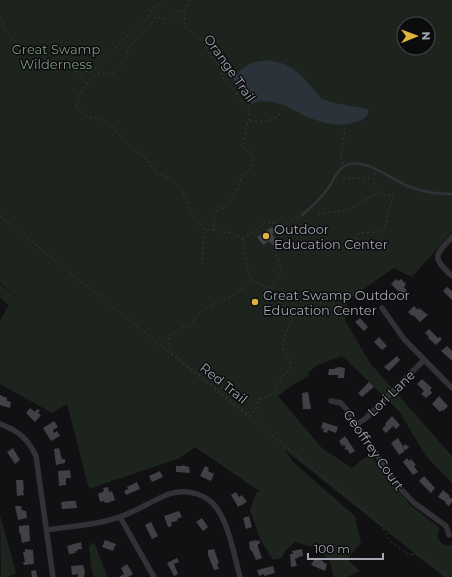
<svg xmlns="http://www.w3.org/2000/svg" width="452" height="577" font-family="Montserrat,sans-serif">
<rect width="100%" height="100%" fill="#111012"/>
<path fill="#1d241e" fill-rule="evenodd" d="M0,0H452V232L412,277L394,268L348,300L345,320L370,363L452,456V483L425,455L399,411L342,356L316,366L308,373L309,376L291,386L278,396L322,448L352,468L370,454L411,506L440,528L437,536C441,543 444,547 452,545V577H444L285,450L293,462L355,516L361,543L347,559L360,571L347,577H334L330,561L318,549L295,542L285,551L282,558L273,560L260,539L250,510L256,493L259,491L195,447L180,458L89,489L67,404L52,413L0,384V320L9,305L0,298V284L27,305L0,283ZM404,24H428V48H404Z
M0,515L16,573L8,577H1Z
M94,542L106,573L107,577H94L91,567L89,546Z"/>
<path fill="#2b3239" d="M268,60L285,64L300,74L322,99L335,103L368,109C369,115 366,117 361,120C344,129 323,123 307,117C296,112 287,105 276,103C267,101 260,100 252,104L233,79C244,65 249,62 268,60Z"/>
<path fill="#404045" d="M272,227L276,231L272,234L278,243L274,246L269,241L263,245L257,237Z
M396,279L398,281L401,279L406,284L404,287L407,291L404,294L400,291L399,292L391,284Z
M447,287L452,291V300L443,291Z
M414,306L418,310L419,308L428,315L420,322L413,315L412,316L408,312Z
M360,318L368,327L364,331L355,322Z
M429,329L438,338L440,337L442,339L436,345L428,338L429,337L425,333Z
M379,337L387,346L382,350L374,342Z
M447,346L452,351V361L441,351Z
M397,356L400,360L389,371L384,367Z
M339,367L345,368L344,378H338V375H328L329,369H335V368Z
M422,379L432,388L430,390L432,393L426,398L421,394L424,391L417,384Z
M369,382L374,387L362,397L358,393Z
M308,392L311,409H303L302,393Z
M0,395L7,398V401L11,402L10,408L0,405Z
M439,396L448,406L443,411L442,410L440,412L432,404Z
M30,408L35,412L37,409L40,411L38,413L41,415L35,422L26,413Z
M392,416L400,425L396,429L393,426L386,433L382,429L386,425L385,424Z
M54,421L58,427L53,430L54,433L57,431L60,436L51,441L43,428Z
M323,422L338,427L336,433L328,430L327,433L323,432L324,429L321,428Z
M345,436L355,451L350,454L347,449L346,450L344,448L346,447L344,445L342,446L339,441Z
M398,438L403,446L402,448L405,444L409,447L406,450L403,449L405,451L399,455L391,443Z
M13,448L20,460L15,464L7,452Z
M59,448L62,459H65V463L56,465L54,449Z
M407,458L409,461L411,459L416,465L414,466L418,472L413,475L403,462Z
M182,465L189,467L190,473L176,472V466H182Z
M205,466L209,468L208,471L214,474L211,481L200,476Z
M70,470L71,478H66V485L59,486L58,471Z
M160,471L163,477L152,482L149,476Z
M424,476L435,488L431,493L419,481Z
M16,480H23L24,490H23L24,495L17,496Z
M137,482L140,489L126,495L124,491L128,489L127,487Z
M108,487L109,492L112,491L115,500L107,503L104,502V501L100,502L98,494L104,491L103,488Z
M443,490L450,496L449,497L452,499V502L449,506L445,503L446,502L438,497Z
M236,492L239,497L242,495L247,502L238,507L231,495Z
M68,501H76L77,508L62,509L61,502Z
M15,506H21L22,510L26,511L27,518L18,520Z
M179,511L182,517L177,519L178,520L174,522H171L172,526L168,527L164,516Z
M249,516L252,527L246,529L243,518Z
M202,518L208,527L203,531L196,522Z
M151,522L158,536L152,539L145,525Z
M29,525L30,541L22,543L20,532L19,533V526Z
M105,540L116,544L113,551L102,547Z
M256,540L257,541L259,540L260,544H258V547L262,558L256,560L253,553L251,550H250L249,542Z
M81,542L82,549H78V551H75L76,553L69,554L67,546Z
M25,549L33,550L34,564L24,565L23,562H25L23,552H25Z
M214,549L219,563L217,564L219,569L214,570L208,555V550Z
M302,549L303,556L298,557V558L295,559L297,566L291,567L290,554H293L292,551Z
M177,558L179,562L174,564L178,574L174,576L167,563Z
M315,558L323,561V562L327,564L325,571L311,565Z
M127,564L133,574L128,577H119L124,574L121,568Z
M83,565L85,571L84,577H78V574L72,575L71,566Z
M273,566L275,573L264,576V574L259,576L257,570Z
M36,570L37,577H32L31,571Z"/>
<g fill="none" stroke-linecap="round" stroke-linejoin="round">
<path stroke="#38393d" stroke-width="1" stroke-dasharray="2 3" stroke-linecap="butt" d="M184,10L189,4L190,0
M0,17L3,19L4,27L6,31L17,43L32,48L52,63L54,67L59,69L65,67L77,72L80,75L86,84
M81,74L84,72L92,71L100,64L122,41L147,19L152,9L165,0
M237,94L238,83
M250,120C263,123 272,122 282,112
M343,164L341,157L345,127
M375,173L373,177L377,192
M343,179C353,178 363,179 373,177
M0,216L368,513L382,526L389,540L407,554L419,555L426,559L449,577
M214,229L211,230L204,229L193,215L181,188L170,178L156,174L148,161L130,147L111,125L100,119L87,116L76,107L77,101L82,89L96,75L101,73H113L126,59L129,46L145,32L156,17L167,19L177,11H184L185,27L204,42L210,54L218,63L223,78L247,106L250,113L243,145C245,151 248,151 251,155C258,164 248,171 241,176C240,190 231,199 223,209L219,206C215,214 213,220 214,229L219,232L232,233L242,238L252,233L265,223L269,222L283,225L299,217
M242,238L244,246V253L251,280L245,287L230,297L207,307L196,316L190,328L183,326L168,337L172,353L250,416L256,408L259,400C280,393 272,392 282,377C285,372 290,371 291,364L283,349V342L286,332L292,320V312L283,306L270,290L282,271L275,251L288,224
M279,244L293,245L303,243H315L327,247L342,248L351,243L359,233L380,232L384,229L393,196L378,193L347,210L318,214
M202,264L204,229
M252,280L270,290"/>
<path stroke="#323236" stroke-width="2.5" d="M302,215C313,206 323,196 331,184C334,178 337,171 343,167C361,154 392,180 410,187C423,192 438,194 452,194"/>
<path stroke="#323236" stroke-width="5.5" d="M452,237C434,257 432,257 452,276
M382,308L404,339L452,388
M331,401L341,403L348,411L388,472L402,490L413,502L446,526L449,535
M0,424C18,430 28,439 36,456L53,577
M357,424L365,419L424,360
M120,517L154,577
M47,530C72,526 99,525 122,516C139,510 153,500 169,494C187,488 208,494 218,510C229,526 235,558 240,577"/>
</g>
<g fill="#ddb33d" stroke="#0c0b0d" stroke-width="1.5">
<circle cx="266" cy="236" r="4"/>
<circle cx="255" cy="302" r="4"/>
</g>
<g text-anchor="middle" stroke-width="3" stroke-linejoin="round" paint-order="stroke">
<g font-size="13" fill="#7c9a80" stroke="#0c0b0d">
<text x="56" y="54">Great Swamp<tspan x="56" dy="15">Wilderness</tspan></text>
</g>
<g font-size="13" fill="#a3a6b1" stroke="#0c0b0d">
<text transform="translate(230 68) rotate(55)" y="5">Orange Trail</text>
<text transform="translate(224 383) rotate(39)" y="5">Red Trail</text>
<text transform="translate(391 393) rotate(-44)" y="5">Lori Lane</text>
<text transform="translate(374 450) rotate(55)" y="5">Geoffrey Court</text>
</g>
<g font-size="13" fill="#a3a6b1" stroke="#0c0b0d" text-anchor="start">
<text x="274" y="234">Outdoor<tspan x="274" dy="15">Education Center</tspan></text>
<text x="263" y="300">Great Swamp Outdoor<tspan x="263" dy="15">Education Center</tspan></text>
</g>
</g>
<g transform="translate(416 36) rotate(89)"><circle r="19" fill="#0c0b0d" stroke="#48494f"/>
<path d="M0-3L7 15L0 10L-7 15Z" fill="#ddb33d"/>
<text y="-6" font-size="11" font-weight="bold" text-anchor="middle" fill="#a3a6b1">N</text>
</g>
<path d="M308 553v6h75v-6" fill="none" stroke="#a3a6b1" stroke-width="2"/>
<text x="314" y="553" font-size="12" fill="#a3a6b1" stroke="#0c0b0d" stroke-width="3" paint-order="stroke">100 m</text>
</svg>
